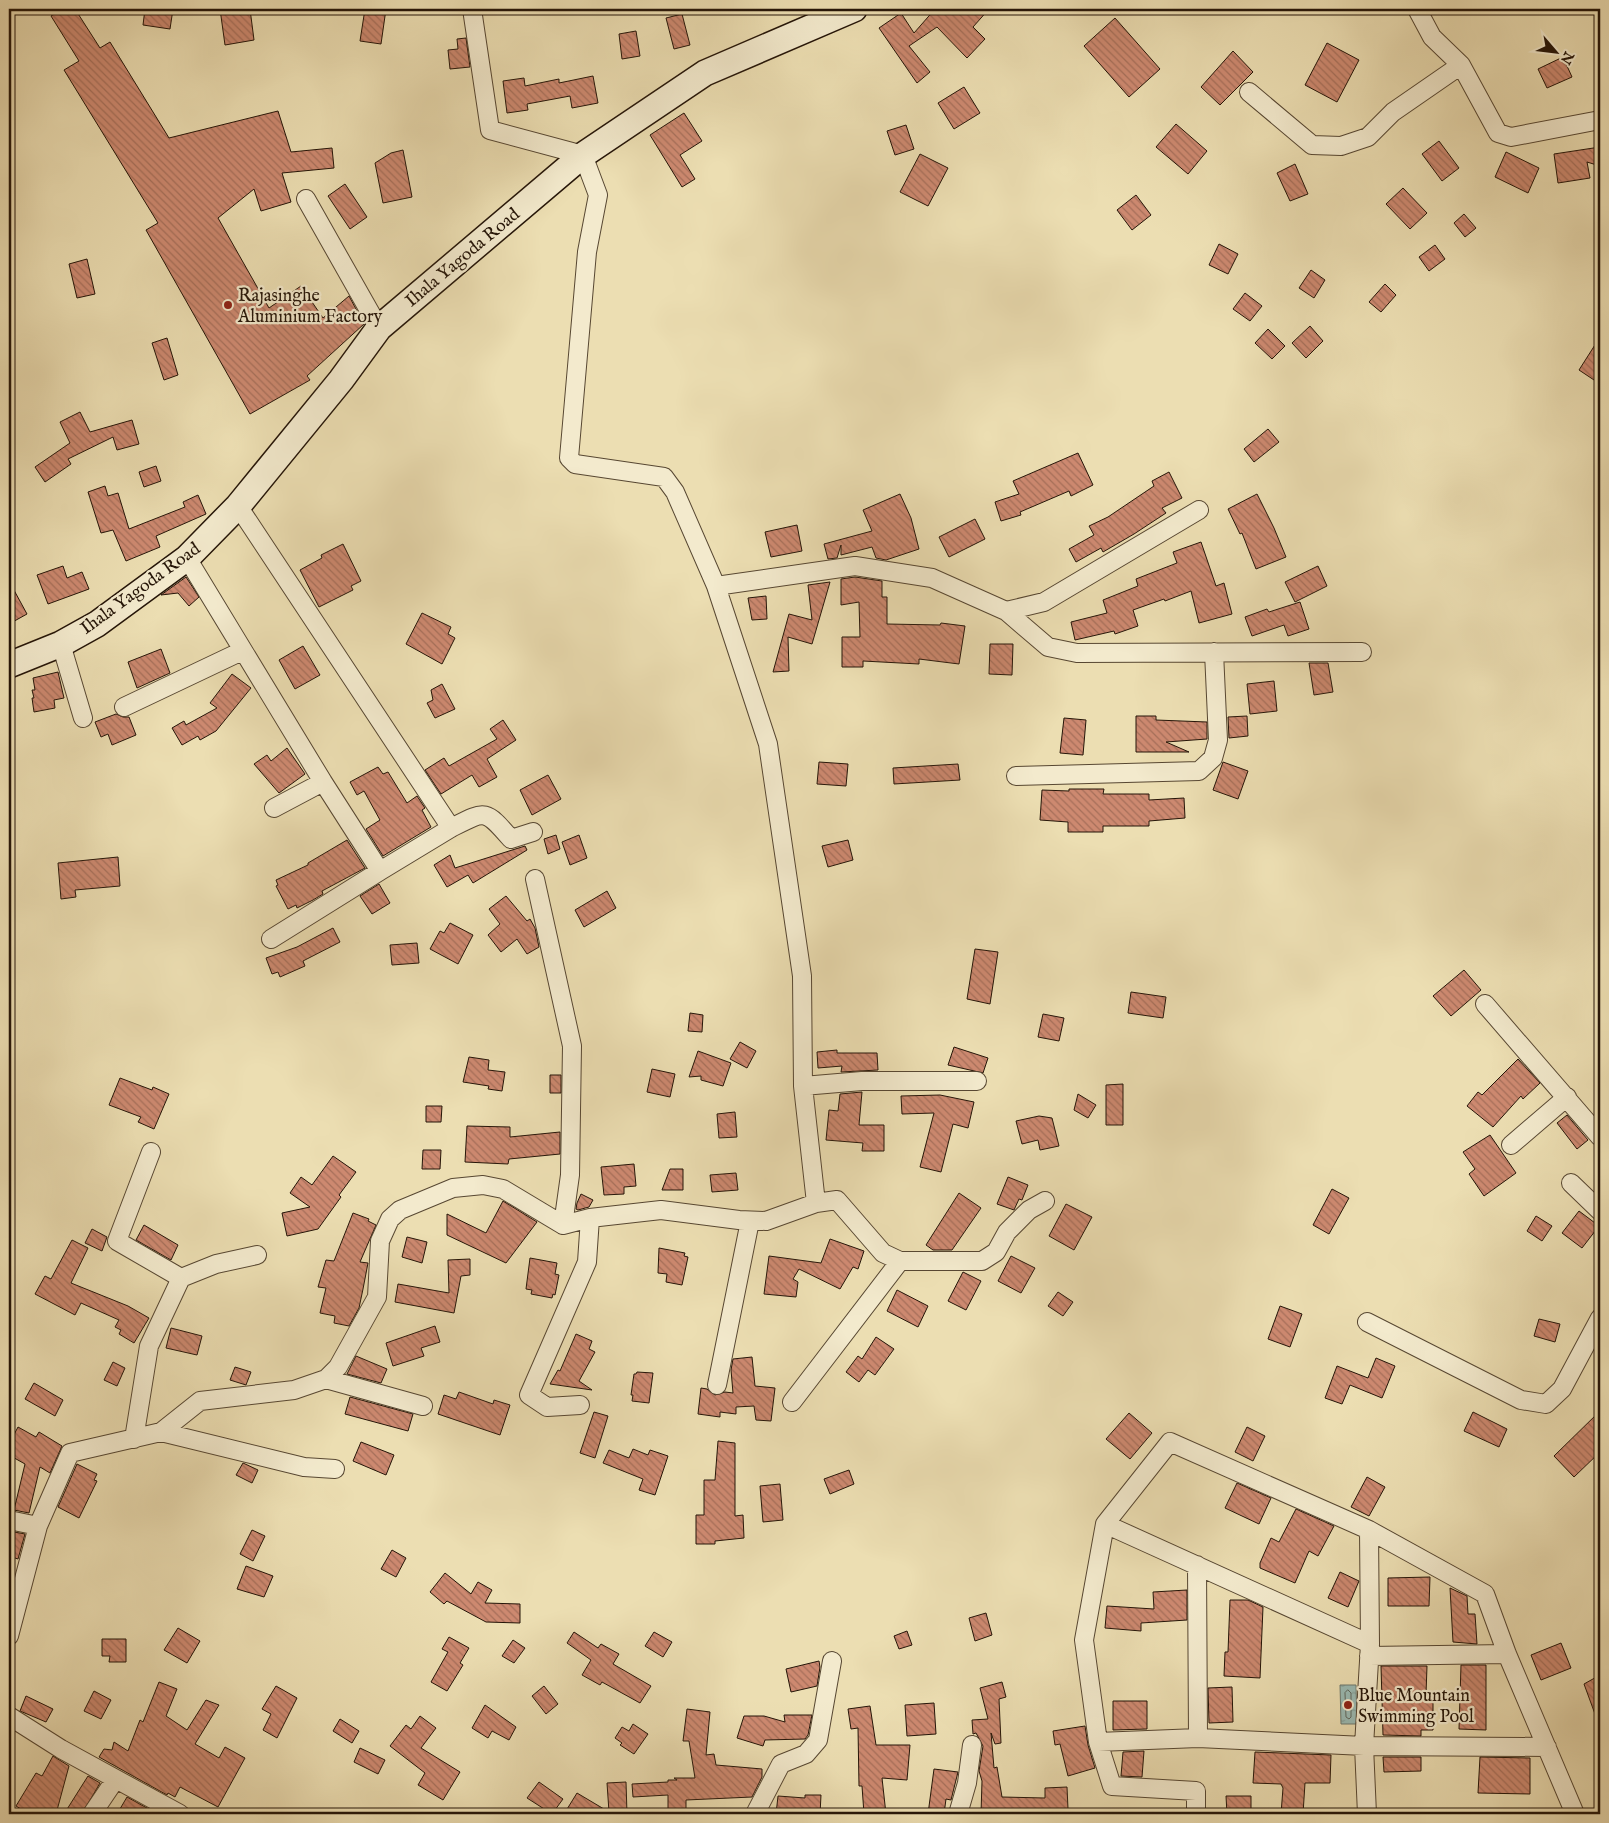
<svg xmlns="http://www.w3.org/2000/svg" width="1609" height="1823" font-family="'IM FELL English',serif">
<defs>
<pattern id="water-ripples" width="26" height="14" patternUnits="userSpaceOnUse" patternTransform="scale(1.25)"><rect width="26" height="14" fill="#9bbbb4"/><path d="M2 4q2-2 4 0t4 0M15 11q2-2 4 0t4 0" fill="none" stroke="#85a099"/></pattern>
<pattern id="building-back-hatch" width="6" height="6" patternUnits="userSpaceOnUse" patternTransform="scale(1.25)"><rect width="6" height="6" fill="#cd8970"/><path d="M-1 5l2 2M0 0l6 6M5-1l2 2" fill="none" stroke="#a66f5a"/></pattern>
</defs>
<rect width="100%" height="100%" fill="#ecdeb2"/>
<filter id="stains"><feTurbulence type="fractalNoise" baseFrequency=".004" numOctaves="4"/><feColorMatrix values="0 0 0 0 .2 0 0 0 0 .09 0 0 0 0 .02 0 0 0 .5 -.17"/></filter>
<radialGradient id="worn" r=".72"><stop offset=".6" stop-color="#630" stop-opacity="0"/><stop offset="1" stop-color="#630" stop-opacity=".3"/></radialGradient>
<path fill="url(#water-ripples)" stroke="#6c796f" d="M1340,1685H1356L1357,1724H1341Z"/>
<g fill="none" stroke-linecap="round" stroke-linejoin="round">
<path stroke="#60685e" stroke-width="1" d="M1348,1690L1351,1693V1717L1349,1719L1346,1717L1345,1693Z"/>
</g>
<path fill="url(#building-back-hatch)" stroke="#251508" d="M62,9H75L100,48L110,42L169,138L278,111L291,152L332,148L334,168L282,173L291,202L261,211L254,189L218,218L269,308L301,286L323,318L349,296L364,324L307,376L310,380L250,414L146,230L158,223L64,70L79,61L51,16Z
M145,9H173L170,29L143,25Z
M220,9H250L254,40L225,45Z
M365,9H386L381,44L360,41Z
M935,9H989L973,27L985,39L967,58L937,27L909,46L930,72L917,83L879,28L901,13L914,33Z
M682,14L690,45L674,49L666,18Z
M1115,18L1160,69L1129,97L1084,46Z
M636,31L640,56L622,59L619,34Z
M466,38L470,67L450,69L448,50L458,49L457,39Z
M1327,43L1359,60L1337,102L1305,85Z
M1233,51L1253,72L1220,105L1201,87Z
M1563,57L1572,77L1547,88L1538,69Z
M593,76L598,103L572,108L570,96L527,104L528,110L507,113L503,81L524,78L525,86L559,79V83Z
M964,87L980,113L954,129L938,103Z
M684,113L702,141L680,155L695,179L682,187L650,135Z
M1176,124L1207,151L1188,174L1156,147Z
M906,125L914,149L895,155L887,131Z
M1439,141L1459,168L1442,181L1422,154Z
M1600,147V166L1587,162L1590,178L1558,183L1554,154Z
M403,150L412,197L383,203L375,163L391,153Z
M1506,152L1539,168L1528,193L1495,177Z
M920,154L948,168L928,206L900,192Z
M1295,164L1308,194L1290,201L1277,173Z
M345,184L367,217L350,229L328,196Z
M1403,188L1427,213L1410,229L1386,204Z
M1136,195L1151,215L1132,230L1117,210Z
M1464,214L1476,228L1465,237L1454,223Z
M1219,244L1238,254L1228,274L1209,265Z
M1435,245L1445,259L1429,271L1419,257Z
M87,259L95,294L77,298L69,264Z
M1311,270L1325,280L1314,298L1299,288Z
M1385,284L1396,295L1381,312L1369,302Z
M1245,293L1262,306L1250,321L1233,309Z
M1310,326L1323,341L1306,358L1292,343Z
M1268,329L1285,346L1272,359L1255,343Z
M1600,337V384L1579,370Z
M167,338L178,375L164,380L152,343Z
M80,412L90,432L132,420L139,444L117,450L113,437L68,459L71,464L45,482L35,467L70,443L60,422Z
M1268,429L1279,442L1254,462L1244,449Z
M1078,453L1093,485L1071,496L1069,491L1020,512L1021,515L1001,521L995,502L1019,494L1013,481Z
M156,466L161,481L144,487L139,472Z
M1169,472L1182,498L1162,508L1166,513L1134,534L1103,552L1101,548L1076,562L1069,549L1094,535L1089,526L1108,517L1154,486L1152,481Z
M105,486L108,496L118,493L129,529L185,507L183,502L198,495L206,514L156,536L160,547L126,561L113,530L101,533L88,492Z
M900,494L911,518L919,549L886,560L876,558L872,547L841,555V545L837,558L828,559L824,544L872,531L863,510Z
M1257,494L1274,528L1286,557L1256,569L1242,533L1240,534L1228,509Z
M975,519L985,539L949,557L939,537Z
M797,525L802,551L771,557L765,532Z
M1201,542L1216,586L1224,583L1232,614L1199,623L1191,591L1165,601L1164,599L1133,610L1138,626L1115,634L1114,631L1075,640L1071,622L1107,613L1103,600L1138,586L1136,579L1177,563L1173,552Z
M343,544L361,581L351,586L353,590L319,607L300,570L322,558L321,555Z
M63,566L67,578L82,572L89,589L48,604L37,575Z
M1318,566L1327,586L1295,602L1285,582Z
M186,577L199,597L189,606L178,593L161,595Z
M855,577L882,581V597H887V624L940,625L941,623L965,626L959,664L919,659V664L863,661V667H842V637H860L859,602L841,605V579Z
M9,581L27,614L9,624Z
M830,582L812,644L788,637L789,671L773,672L789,614L812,620L808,585Z
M766,596L767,619L752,620L748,598Z
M1300,602L1309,629L1288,636L1284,625L1252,636L1245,617L1267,609L1269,612Z
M422,613L451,627L448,634L455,638L442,664L406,644Z
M990,644H1013L1012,675L989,674Z
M303,646L320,675L295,689L279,660Z
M161,649L170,673L137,688L128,662Z
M1309,663H1328L1333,692L1314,695Z
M58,672L64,698L54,700L55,708L34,712L32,698H34L32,690H35L33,678Z
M232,674L251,688L216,731L200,740L198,736L182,745L172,728L184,721L186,725L217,708L210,703Z
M1274,681L1277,711L1250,714L1247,684Z
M442,684L455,709L435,718L427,703L433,700L431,690Z
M116,714L123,717H129L136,735L112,745L108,734L101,737L95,722Z
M1136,716H1156V720L1207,722V739L1166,742L1189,752H1136Z
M1247,716L1248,736L1229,738L1228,717Z
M1064,718L1086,720L1083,755L1060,753Z
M503,720L516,740L487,759L497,777L479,787L472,775L441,794L425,770L444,758L449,766L497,739L490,729Z
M287,748L305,774L279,793L254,764L267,755L271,761Z
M819,762L848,764L846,786L817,784Z
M1223,762L1248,771L1238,799L1213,790Z
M958,764L960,780L894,784L893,768Z
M378,767L383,774L388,772L407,803L417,796L425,808L422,810L431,827L383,856L366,829L380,820L364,791L357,795L350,782Z
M548,775L561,799L532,815L520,790Z
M1069,789H1104L1103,794H1149V800L1184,798L1185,818L1149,821V826H1103V832H1068V822L1040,820L1042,790L1069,791Z
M556,835L560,849L548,854L544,839Z
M579,835L587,858L570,865L562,842Z
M347,840L365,868L322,891L323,894L313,900L297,908L296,905L288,909L276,886L278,885L276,880L308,865V863Z
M848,840L853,860L828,867L822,846Z
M525,846L527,850L473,883L468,875L447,887L434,865L450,855L455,868Z
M118,857L120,886L75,890L76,897L61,899L58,863Z
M379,884L390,903L372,914L360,896Z
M607,891L616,908L584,927L575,910Z
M506,896L527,921L530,919L535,928L539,947L527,954L517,939L501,952L488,935L500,924L489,909Z
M450,923L473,935L458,964L430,949L440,931L444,933Z
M333,928L340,942L303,961L305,966L280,977L278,972L272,974L266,958L297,947Z
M417,943L419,963L392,965L390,945Z
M975,949L998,952L990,1004L967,999Z
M1464,970L1481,990L1451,1016L1433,996Z
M1131,992L1166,997L1163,1018L1128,1013Z
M690,1013L703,1015L702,1032L688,1031Z
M1043,1014L1064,1018L1059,1041L1038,1037Z
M740,1042L756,1051L747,1068L730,1059Z
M954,1047L988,1058L983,1073L948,1065Z
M837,1050V1053H877L878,1070L841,1072L842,1066L818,1068L817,1052Z
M698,1051L731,1063L723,1086L701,1080V1076L689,1077Z
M469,1057L489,1060L488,1070L505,1072L502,1091L488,1089L489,1086L463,1082Z
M1518,1059L1540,1083L1523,1099L1521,1096L1493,1127L1467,1106L1478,1092L1482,1095Z
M652,1069L675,1074L670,1097L647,1092Z
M550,1075H561V1093H550Z
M120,1078L152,1090L153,1087L169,1094L154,1129L138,1122L141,1117L109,1105Z
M1123,1084V1125H1106V1085Z
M862,1092L859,1125H884V1151H862L863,1143L826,1140L829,1110L838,1111L840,1094Z
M1078,1094L1096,1105L1088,1118L1074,1110Z
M940,1095L974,1102L968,1128L953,1124L941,1172L920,1167L934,1113L902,1114L901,1096Z
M426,1106H442L441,1122H426Z
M735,1112L737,1137L719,1138L717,1114Z
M1567,1115L1588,1140L1577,1149L1557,1123Z
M1039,1116L1052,1118L1059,1146L1040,1150L1038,1140L1022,1144L1016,1121Z
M467,1126L510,1127V1137L560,1132V1154L509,1159L508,1164L465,1162Z
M1490,1135L1516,1173L1484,1196L1469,1174L1475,1169L1463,1152Z
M423,1150H441L440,1169H422Z
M333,1156L356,1172L339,1195L341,1197L318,1229L287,1236L282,1213L310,1207L290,1193L301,1177L312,1185Z
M634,1164L636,1186L624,1187V1194L604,1195L601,1167Z
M670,1169H683V1190H662Z
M736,1173L738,1190L712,1192L710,1175Z
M1008,1177L1028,1185L1022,1200L1019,1199L1014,1210L997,1204Z
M1332,1189L1349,1198L1329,1234L1313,1225Z
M959,1193L981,1208L952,1250H933L926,1245Z
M581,1194L593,1200L589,1207L578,1210L576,1209L577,1203Z
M503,1201L537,1222L506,1263L447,1235V1214L486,1233Z
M1066,1204L1092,1217L1074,1250L1049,1236Z
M1579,1211L1599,1226L1582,1248L1562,1233Z
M353,1213L369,1219L368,1221L376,1225L360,1262L368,1263L363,1289L359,1308L349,1326L334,1323L335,1316L320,1313L326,1288L318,1287L326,1260L334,1261Z
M1536,1216L1552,1226L1542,1241L1527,1231Z
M144,1225L178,1245L171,1260L136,1240Z
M92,1229L107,1237L102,1251L85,1243Z
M407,1237L427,1242L422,1263L402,1257Z
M830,1239L864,1251L858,1269L853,1267L840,1289L799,1269L793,1279L798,1282L796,1297L764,1294L769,1256L821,1263Z
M72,1240L88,1248L71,1283L128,1306L149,1318L134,1343L119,1334L121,1330L115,1327L119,1320L81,1303L75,1315L35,1294L45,1276L51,1279Z
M659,1248L685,1253L684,1256L688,1257L682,1285L666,1282L667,1274L658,1273Z
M1011,1256L1035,1268L1021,1293L998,1281Z
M530,1258L557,1263L555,1274L559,1275L555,1295L553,1294L552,1298L531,1294L532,1290L526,1289Z
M470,1259V1275L461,1276L454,1313L395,1302L398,1284L449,1293L448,1260Z
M963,1272L981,1281L966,1310L948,1301Z
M897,1290L928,1306L918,1327L887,1311Z
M1058,1292L1073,1302L1063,1316L1048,1306Z
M1280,1306L1302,1314L1290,1347L1268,1339Z
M1539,1319L1560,1324L1555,1342L1534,1336Z
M435,1326L440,1342L421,1348L424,1356L393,1366L386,1343Z
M171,1328L202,1336L197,1355L166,1348Z
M576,1334L592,1341L589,1349L595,1352L579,1381L592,1390L550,1384L558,1370L560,1371Z
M876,1337L894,1349L875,1375L868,1370L859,1382L846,1372L858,1356L862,1359Z
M356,1356L387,1369L381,1383L347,1374Z
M752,1357L755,1386L775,1388L771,1421L756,1420L754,1406L736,1407V1414L720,1412V1417L698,1414L701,1388L707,1389L715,1395L725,1392L733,1393L731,1370L733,1359Z
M1376,1358L1395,1366L1382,1398L1350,1385L1342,1404L1325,1398L1337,1366L1368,1378Z
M113,1362L125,1368L117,1386L104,1380Z
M235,1367L251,1372L246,1385L230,1380Z
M637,1372L653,1373L649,1403L632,1401L633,1395H631L634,1374H636Z
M34,1383L63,1400L55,1416L25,1399Z
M459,1392L493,1404L494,1400L510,1405L500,1435L438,1414L444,1395L456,1399Z
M350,1397L413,1414L408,1431L345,1414Z
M1600,1411V1452L1574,1477L1554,1456Z
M594,1412L608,1416L595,1458L580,1453Z
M1473,1412L1507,1429L1499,1447L1464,1431Z
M1129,1413L1152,1433L1130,1459L1106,1439Z
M18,1427L36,1437L39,1432L62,1446L50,1473L40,1467L29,1513L14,1510L25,1464L9,1455V1444Z
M1247,1427L1265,1436L1253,1461L1235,1452Z
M718,1441L735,1443V1516L743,1515L744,1538L715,1541V1544H696V1515H704V1480H715Z
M361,1442L394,1455L386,1475L353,1461Z
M633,1449L648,1455L650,1450L668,1456L655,1495L639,1490L643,1479L603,1463L609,1450L629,1458Z
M243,1463L258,1470L252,1483L236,1475Z
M77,1464L97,1474L94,1480L97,1481L79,1518L58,1507Z
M849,1470L854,1484L830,1494L824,1479Z
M1367,1477L1385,1487L1369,1516L1351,1507Z
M1237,1483L1271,1498L1259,1524L1225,1508Z
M780,1484L783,1520L763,1522L760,1486Z
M1296,1509L1334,1526L1318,1556L1309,1551L1295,1583L1260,1568V1563L1271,1538L1279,1542Z
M252,1530L265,1536L253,1561L240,1554Z
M9,1531L25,1534L18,1559L9,1556Z
M392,1550L406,1558L396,1577L381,1569Z
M246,1566L273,1576L264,1597L237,1589Z
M1340,1572L1359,1581L1348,1607L1328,1598Z
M445,1573L471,1594L478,1582L492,1590L485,1603L520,1604V1623L486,1622L447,1601L444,1604L430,1592Z
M1430,1577L1429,1606H1388V1578Z
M1450,1588L1467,1596L1468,1614H1475L1477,1644L1453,1642Z
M1187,1590V1620L1141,1623V1631L1105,1628L1107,1606L1154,1609L1153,1592Z
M1230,1600H1248L1263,1607L1260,1678L1224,1676L1225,1652H1228Z
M986,1613L992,1635L975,1641L969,1618Z
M178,1628L200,1641L187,1663L164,1650Z
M907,1631L912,1645L899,1649L894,1636Z
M574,1632L598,1648L601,1644L619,1654L613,1664L651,1686L640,1703L602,1682L600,1685L582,1675L591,1660L567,1643Z
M654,1632L672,1642L663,1657L645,1646Z
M449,1637L469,1648L460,1663L463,1665L447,1691L431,1682L448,1652L442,1649Z
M102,1639H126V1662H109L110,1656H102Z
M513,1640L525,1648L514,1663L502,1656Z
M1561,1643L1571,1668L1541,1680L1531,1655Z
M819,1661L820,1667L817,1686L791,1692L786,1669Z
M1461,1665H1486V1730L1459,1729Z
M1381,1666H1427L1426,1694H1433V1730H1421V1736L1383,1735Z
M1600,1675V1725H1599L1584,1684Z
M159,1682L177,1689L166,1716L187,1730L206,1700L219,1705L195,1744L219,1758L225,1747L245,1758L218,1807L180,1787L175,1797L168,1793L167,1795L99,1757L104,1749L112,1750L114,1742L128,1751L140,1720L143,1722Z
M1002,1682L1006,1697L999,1699L1001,1743L995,1744L991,1733L994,1768L997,1767L1002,1797L1045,1798V1788L1067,1787L1068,1809L1032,1810V1814H981L982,1781L979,1771L983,1746L976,1733L973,1734L972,1720L988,1719L980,1688Z
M276,1686L297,1698L277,1738L263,1730L271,1714L262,1709Z
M544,1686L558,1704L546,1714L532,1696Z
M1232,1687L1233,1722L1209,1723L1208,1688Z
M94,1691L111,1700L101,1719L84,1711Z
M26,1696L53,1709L46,1722L20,1711Z
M1113,1701H1147V1729L1113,1730Z
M934,1703L936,1734L907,1736L905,1705Z
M485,1705L516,1727L509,1740L492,1731L488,1738L472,1728Z
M870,1706L876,1745H910L907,1780L882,1778L886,1814H864L862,1786H859L858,1728L851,1729L848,1709Z
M687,1709L710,1712L706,1755L714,1754L716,1765L762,1769V1777L752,1797L686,1800V1809H668V1795L633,1797L632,1784L668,1782V1780H677L674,1778H695L689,1741H683Z
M784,1715H812L808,1735L805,1739L765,1740L763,1746L737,1738L744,1716H764L785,1722Z
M420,1716L436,1728L421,1748L460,1772L443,1800L418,1785L425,1773L390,1746L406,1725L411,1729Z
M340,1719L359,1731L352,1743L333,1731Z
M633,1724L648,1734L634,1754L620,1745L622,1743L615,1738L622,1727L629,1731Z
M1085,1726L1088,1745L1095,1768L1068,1776L1060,1744L1055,1745L1053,1731Z
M360,1748L385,1760L378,1774L354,1762Z
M1144,1751L1142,1777L1121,1776L1123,1752Z
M1255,1752L1331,1755L1330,1783H1305L1303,1814H1281L1283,1788L1281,1784L1253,1783Z
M53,1756L69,1766L56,1814H29L16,1806L36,1773L42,1776Z
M1383,1757H1421V1771L1384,1772Z
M1480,1757L1530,1758V1794L1478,1793Z
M934,1769L958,1772L951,1800L946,1799L944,1814H928Z
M88,1776L100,1783L82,1814H64Z
M539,1782L563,1799L552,1814L527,1798Z
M626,1782L627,1814H564L577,1793L609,1812L607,1783Z
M805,1795H821L820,1814H776L778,1796L805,1798Z
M1226,1796H1251V1814H1227Z
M127,1797L156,1813L117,1814Z"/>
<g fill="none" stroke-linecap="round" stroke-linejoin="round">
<g stroke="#574732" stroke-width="20">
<path id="street" d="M472,9L490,130L583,155L598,195L587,252L569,458L575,464L664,477L675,492L716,586L768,744L802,976L803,1086L816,1203
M1417,9L1432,37L1461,65L1498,133L1511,137L1600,120
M1249,92L1312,145L1341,146L1368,137L1393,112L1461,65
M306,199L379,328
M187,558L323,782L380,871L451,828L238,506
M716,586L855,566L932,578L1006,611L1044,602L1199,510
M1006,611L1048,647L1077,653L1362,652
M61,644L83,718
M124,707L242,651
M1016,776L1199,771L1213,758L1218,740L1214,652
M274,808L323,782
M451,828C486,810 485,809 511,839L533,832
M535,879L572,1046L570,1175L563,1225
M271,939L380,871
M1485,1004L1600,1137
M803,1086L862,1081H977
M1511,1145L1567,1097
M151,1152L117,1241L181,1278
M1571,1183L1600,1211
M1367,1322L1521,1400L1546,1404L1562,1389L1600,1318
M326,1379L423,1406
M717,1385L750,1221
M792,1402L900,1261
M580,1405L547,1407L529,1395L587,1262L590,1218
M161,1432L304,1467L335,1469
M134,1439L149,1346L181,1278L216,1264L257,1255
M9,1520L38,1526
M1105,1524L1370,1644
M1197,1565L1198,1738
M9,1636L38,1526L70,1453L161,1432L200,1401L294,1390L326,1379L338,1367L377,1297L380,1241L390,1219L400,1210L453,1188L483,1185L503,1189L563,1225L590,1218L661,1210L739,1220L766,1221L816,1203L837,1200L883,1253L900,1261H982L996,1252L1007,1232L1029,1210L1045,1201
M1369,1656L1507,1654
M9,1716L61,1749L180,1814
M1098,1742L1198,1738L1364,1746L1547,1747
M92,1814L115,1780
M755,1814L781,1764L806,1754L818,1740L832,1661
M958,1814L967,1783L972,1745
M1196,1814V1791L1112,1786L1098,1742L1084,1640L1105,1524L1170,1442L1369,1530L1485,1594L1507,1654L1575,1814
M1367,1814L1364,1746L1370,1644L1369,1530"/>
</g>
<g stroke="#251508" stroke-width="28">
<path id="secondary" d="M9,665L61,644L97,624L187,558L238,506L341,380L379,328L583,155L705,73L854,9"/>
</g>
<use href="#street" stroke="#f3eacd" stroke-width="18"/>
<use href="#secondary" stroke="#f3eacd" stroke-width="25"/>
</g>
<g fill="#8f2418" stroke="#f3eacd" stroke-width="2">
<circle cx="228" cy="305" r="5"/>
<circle cx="1348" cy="1705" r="5"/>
</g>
<g text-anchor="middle" stroke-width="4.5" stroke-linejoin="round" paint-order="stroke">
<g font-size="18" fill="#251508" stroke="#f3eacd">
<text transform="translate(462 257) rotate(-40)" y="6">Ihala Yagoda Road</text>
<text transform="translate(140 588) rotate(-36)" y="6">Ihala Yagoda Road</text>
</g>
<g font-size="18" fill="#251508" stroke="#f3eacd" text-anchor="start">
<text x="238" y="301">Rajasinghe<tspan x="238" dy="21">Aluminium Factory</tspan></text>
<text x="1358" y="1701">Blue Mountain<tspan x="1358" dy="21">Swimming Pool</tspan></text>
</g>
</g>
<rect width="1609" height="1823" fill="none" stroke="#ecdeb2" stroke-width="30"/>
<rect x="10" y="10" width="1589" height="1803" fill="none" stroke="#251508" stroke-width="2.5"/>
<rect x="15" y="15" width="1579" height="1793" fill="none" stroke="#251508"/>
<g transform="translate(1556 52) rotate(118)" stroke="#f3eacd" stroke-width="4" paint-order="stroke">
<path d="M0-4L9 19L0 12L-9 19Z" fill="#251508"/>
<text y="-8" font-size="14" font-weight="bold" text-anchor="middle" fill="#251508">N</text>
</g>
<rect width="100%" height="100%" filter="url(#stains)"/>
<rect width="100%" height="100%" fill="url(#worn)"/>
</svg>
